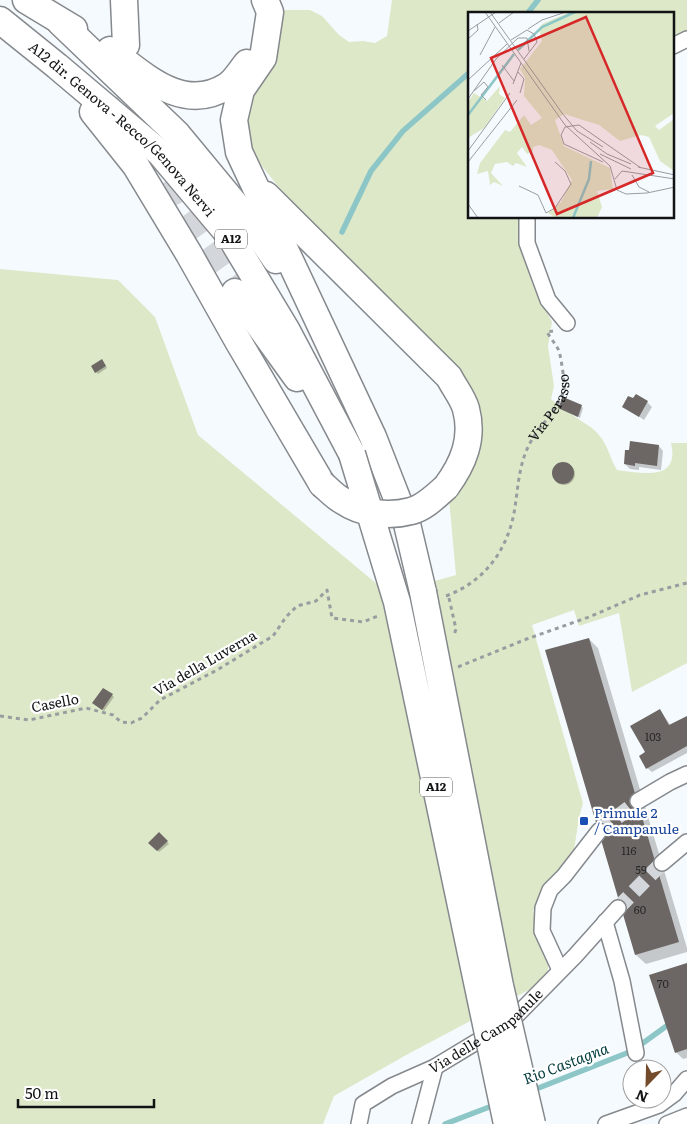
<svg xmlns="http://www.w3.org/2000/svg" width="687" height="1124" font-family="Literata,serif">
<rect width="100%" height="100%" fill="#f5fafe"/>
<path fill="#dde8c8" d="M392,0H687V35L673,41V14H470V218H524L525,261L534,288L552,322L548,346L554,386L551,399C560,406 568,412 577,418C585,424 593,427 599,435C608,445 610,459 617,470C642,473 680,482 671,443H687V663L632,692L619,613L579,626L574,610L532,625L583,803L579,818L574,850L543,888L533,911L548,962V970L540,984L408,1054L334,1096L323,1124H0V269L118,280L155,317L198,435L389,594L456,575L449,499L477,430L383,296L282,191L261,165L247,140L246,103L282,10H310L322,16L339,35L349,42L363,41L375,43L387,36Z"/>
<path fill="#0003" d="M102,360L107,368L98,374L96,372Z
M647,402L652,407L644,420L624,406Z
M581,406L583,408L580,418L561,409Z
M659,446L663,451L661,470L639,467V470L630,469L625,464Z
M553 474a11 11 0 1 1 22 0a11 11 0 1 1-22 0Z
M589,639L598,648L687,948V952L646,964L636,955L547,651Z
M112,695L114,697L104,711L96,705Z
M660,710L671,726L687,717V753L652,772L647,768V753Z
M159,833L169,844L159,852L150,843Z
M687,964V1058L683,1059L676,1052Z"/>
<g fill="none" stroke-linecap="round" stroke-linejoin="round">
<path stroke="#8cc6c7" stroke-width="5.5" d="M527,14L538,0
M342,232L371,171L403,131L470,72
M531,1091L632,1051L672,1022
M445,1124L497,1104"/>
</g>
<path fill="#6c6764" d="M102,359L106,366L95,373L91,366Z
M636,394L648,401L639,417L622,407L628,396L633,398Z
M563,397L582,405L578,417L558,408Z
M630,441L659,445L657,466L635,463V466L624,464L625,450H629Z
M552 473a11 11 0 1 1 22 0a11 11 0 1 1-22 0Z
M589,638L679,942L635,955L545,650Z
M103,688L113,694L102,710L92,703Z
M660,709L669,725L687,716V746L646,769L639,756L645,752L630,726Z
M159,832L168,841L157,851L148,843Z
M687,963V1049L675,1053L649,975Z"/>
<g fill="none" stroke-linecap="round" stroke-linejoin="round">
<path stroke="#d3d7db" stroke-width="15" stroke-dasharray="15 8" stroke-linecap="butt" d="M599,831L638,801
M618,908L662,863"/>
<path stroke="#d3d7db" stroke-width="26" stroke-dasharray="26 13" stroke-linecap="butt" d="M128,73L130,102L141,142L178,212L235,292"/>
<g stroke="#85898d" stroke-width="18">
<g id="street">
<path d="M673,46L687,39"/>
<path d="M527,218V243L548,300L567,323"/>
<path d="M638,801L670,782L687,774"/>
<path d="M662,863L687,842"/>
<path d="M605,922L622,981L636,1053"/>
<path d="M560,970L542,931L543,908L550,890L564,876L599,831"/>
<path id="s2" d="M359,1124L363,1104L392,1086L435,1067L511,1021L575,956L618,908"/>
<path d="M420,1124L435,1067"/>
<path d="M606,1124L659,1105L674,1094L687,1079"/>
<path d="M667,1124L687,1116"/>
</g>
</g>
<g stroke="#85898d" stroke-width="29">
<g id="highway">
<path d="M26,0L74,29"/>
<path d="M124,0L126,45"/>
<path d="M265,0L270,12L263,58L241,90L234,120L239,152L373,437L407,524L423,592"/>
<path id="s3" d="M0,20L57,66L160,153L230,236L287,331L352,454"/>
<path d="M60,22L177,134L249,221L276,260"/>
<path d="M110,50C144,75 183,114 227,86C235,81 241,70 247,63"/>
<path d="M93,112L136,166L189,254L238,341L322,484"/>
<path d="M266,195L449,377C454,387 463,398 466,409C474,439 463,464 446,487"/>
<path d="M235,292L297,378"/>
</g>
</g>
<g stroke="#999da0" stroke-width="3" stroke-dasharray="4 4" stroke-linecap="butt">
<path id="s1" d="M446,596C486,581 509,548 515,507C518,487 519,466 528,447C536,429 560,408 564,389C565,383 561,357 559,351C556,344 550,338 547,332L553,331"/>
<path d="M449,598L456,629L454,635"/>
<path d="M458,667L524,640L589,617L640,595L687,583"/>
<path d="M0,716L29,720L86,708L113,715L121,722L131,723L142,718L160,700L217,670L273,636L286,617L297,606L316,601L327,590L332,618L363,622L378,616"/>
</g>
<use href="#street" stroke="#fff" stroke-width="15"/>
<use href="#highway" stroke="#fff" stroke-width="26"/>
<g stroke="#85898d" stroke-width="29" stroke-linecap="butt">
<path id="highway-bridge" d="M352,454L397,602L507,1124
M322,484C328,489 335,497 343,501C362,514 389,517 411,511C424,508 436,496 446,487
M423,592L500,986L532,1124"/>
</g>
<use href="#highway-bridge" stroke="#fff" stroke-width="26"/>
</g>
<rect fill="#1a4fb4" stroke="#fff" stroke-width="2" x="579" y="816" width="10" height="10" rx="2.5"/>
<g text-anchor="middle" stroke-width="4.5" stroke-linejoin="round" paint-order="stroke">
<g font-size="11" fill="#282728">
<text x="653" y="741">103</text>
<text x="629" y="855">116</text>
<text x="641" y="874">59</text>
<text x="640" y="914">60</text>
<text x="663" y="988">70</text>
</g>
<g fill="#fff" stroke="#58595a" stroke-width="1">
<rect x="215" y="229.5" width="32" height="19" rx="4"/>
<rect x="420" y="777.5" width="32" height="19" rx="4"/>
</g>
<g font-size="12" font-weight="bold" fill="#111214">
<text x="231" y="243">A12</text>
<text x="436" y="791">A12</text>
</g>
<g font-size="14" fill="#111214" stroke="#fff">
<text dy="5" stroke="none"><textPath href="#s3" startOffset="164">A12 dir. Genova - Recco/Genova Nervi</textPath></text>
<text dy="5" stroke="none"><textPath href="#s1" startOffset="226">Via Perasso</textPath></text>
<text transform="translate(205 663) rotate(-30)" y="5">Via della Luverna</text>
<text transform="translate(55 703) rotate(-11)" y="5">Casello</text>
<text dy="5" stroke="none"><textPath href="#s2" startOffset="164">Via delle Campanule</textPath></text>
</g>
<g font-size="14" fill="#164399" stroke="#fff" text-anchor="start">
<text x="594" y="818">Primule 2<tspan x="594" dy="16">/ Campanule</tspan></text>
</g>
<g font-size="15" font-style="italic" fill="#084042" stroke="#fff">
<text transform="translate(566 1064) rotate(-21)" y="5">Rio Castagna</text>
</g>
</g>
<g transform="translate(468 12)">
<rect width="206" height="206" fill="#f5fafe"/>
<path d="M102,0H206V101L187,114L191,118L206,107V159L192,149L181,125L173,123L152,129L131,113L96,102L87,108L96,134L142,156L145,177L129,179L134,195L129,206H88L80,201L93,190L104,168L84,138L71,133L65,135V139L59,142L54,135L49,141L59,155L48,151L45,154L39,150L27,152L23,161L35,174L26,170L22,173L20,159L9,162L12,151L37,118L42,120L56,103L63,113L74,106L56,84L57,66L52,57L74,29L71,17L74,12ZM32,74L31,82L37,86L16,116L0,126V90L6,81L19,89Z" fill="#dde8c8"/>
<path fill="none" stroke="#8cc6c7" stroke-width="2.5" d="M50,38L74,15L107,0M0,103L46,42M105,206L121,167L123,149"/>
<path fill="none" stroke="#9a9da0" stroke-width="1" d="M17,0L97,113L142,154L149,178L158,182L179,181L207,175M22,0L94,101L109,119L135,135M31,11L46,0M60,17L74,8L98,0M0,19L28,0M0,27L10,18L9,12M43,28L59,18L66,22L69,30L56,47M12,43L27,15M34,53L46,69M50,60L56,67L52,81M0,68L39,32M45,72L53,51M6,79L16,70L20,75L13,83L18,88M0,87L28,47L50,26H59L61,39M122,130L139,142L163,152M0,139L42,81M132,142L163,157M0,150L49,88M135,150L96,132L93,123L97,115L111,113L173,156M170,155L207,163M164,163L171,175L181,180M147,167L154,159L207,167M51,174L70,183L78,201M0,192L10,206M78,201L87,196L103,172L97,159L87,150"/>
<path fill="#d62828" fill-opacity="0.15" stroke="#d62828" stroke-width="2.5" d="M118,5L185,161L89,202L23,46Z"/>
<rect width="206" height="206" fill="none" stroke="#111214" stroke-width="2.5"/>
</g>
<g transform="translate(647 1084) rotate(203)"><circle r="24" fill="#ffffff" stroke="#a0a0a1"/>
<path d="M0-4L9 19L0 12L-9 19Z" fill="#734b2a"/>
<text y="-8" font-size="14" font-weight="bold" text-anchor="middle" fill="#111214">N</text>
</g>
<path d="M18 1099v8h136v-8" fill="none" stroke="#111214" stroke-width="2.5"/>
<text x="25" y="1099" font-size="15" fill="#111214" stroke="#ffffff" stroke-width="4" paint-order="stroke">50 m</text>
</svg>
